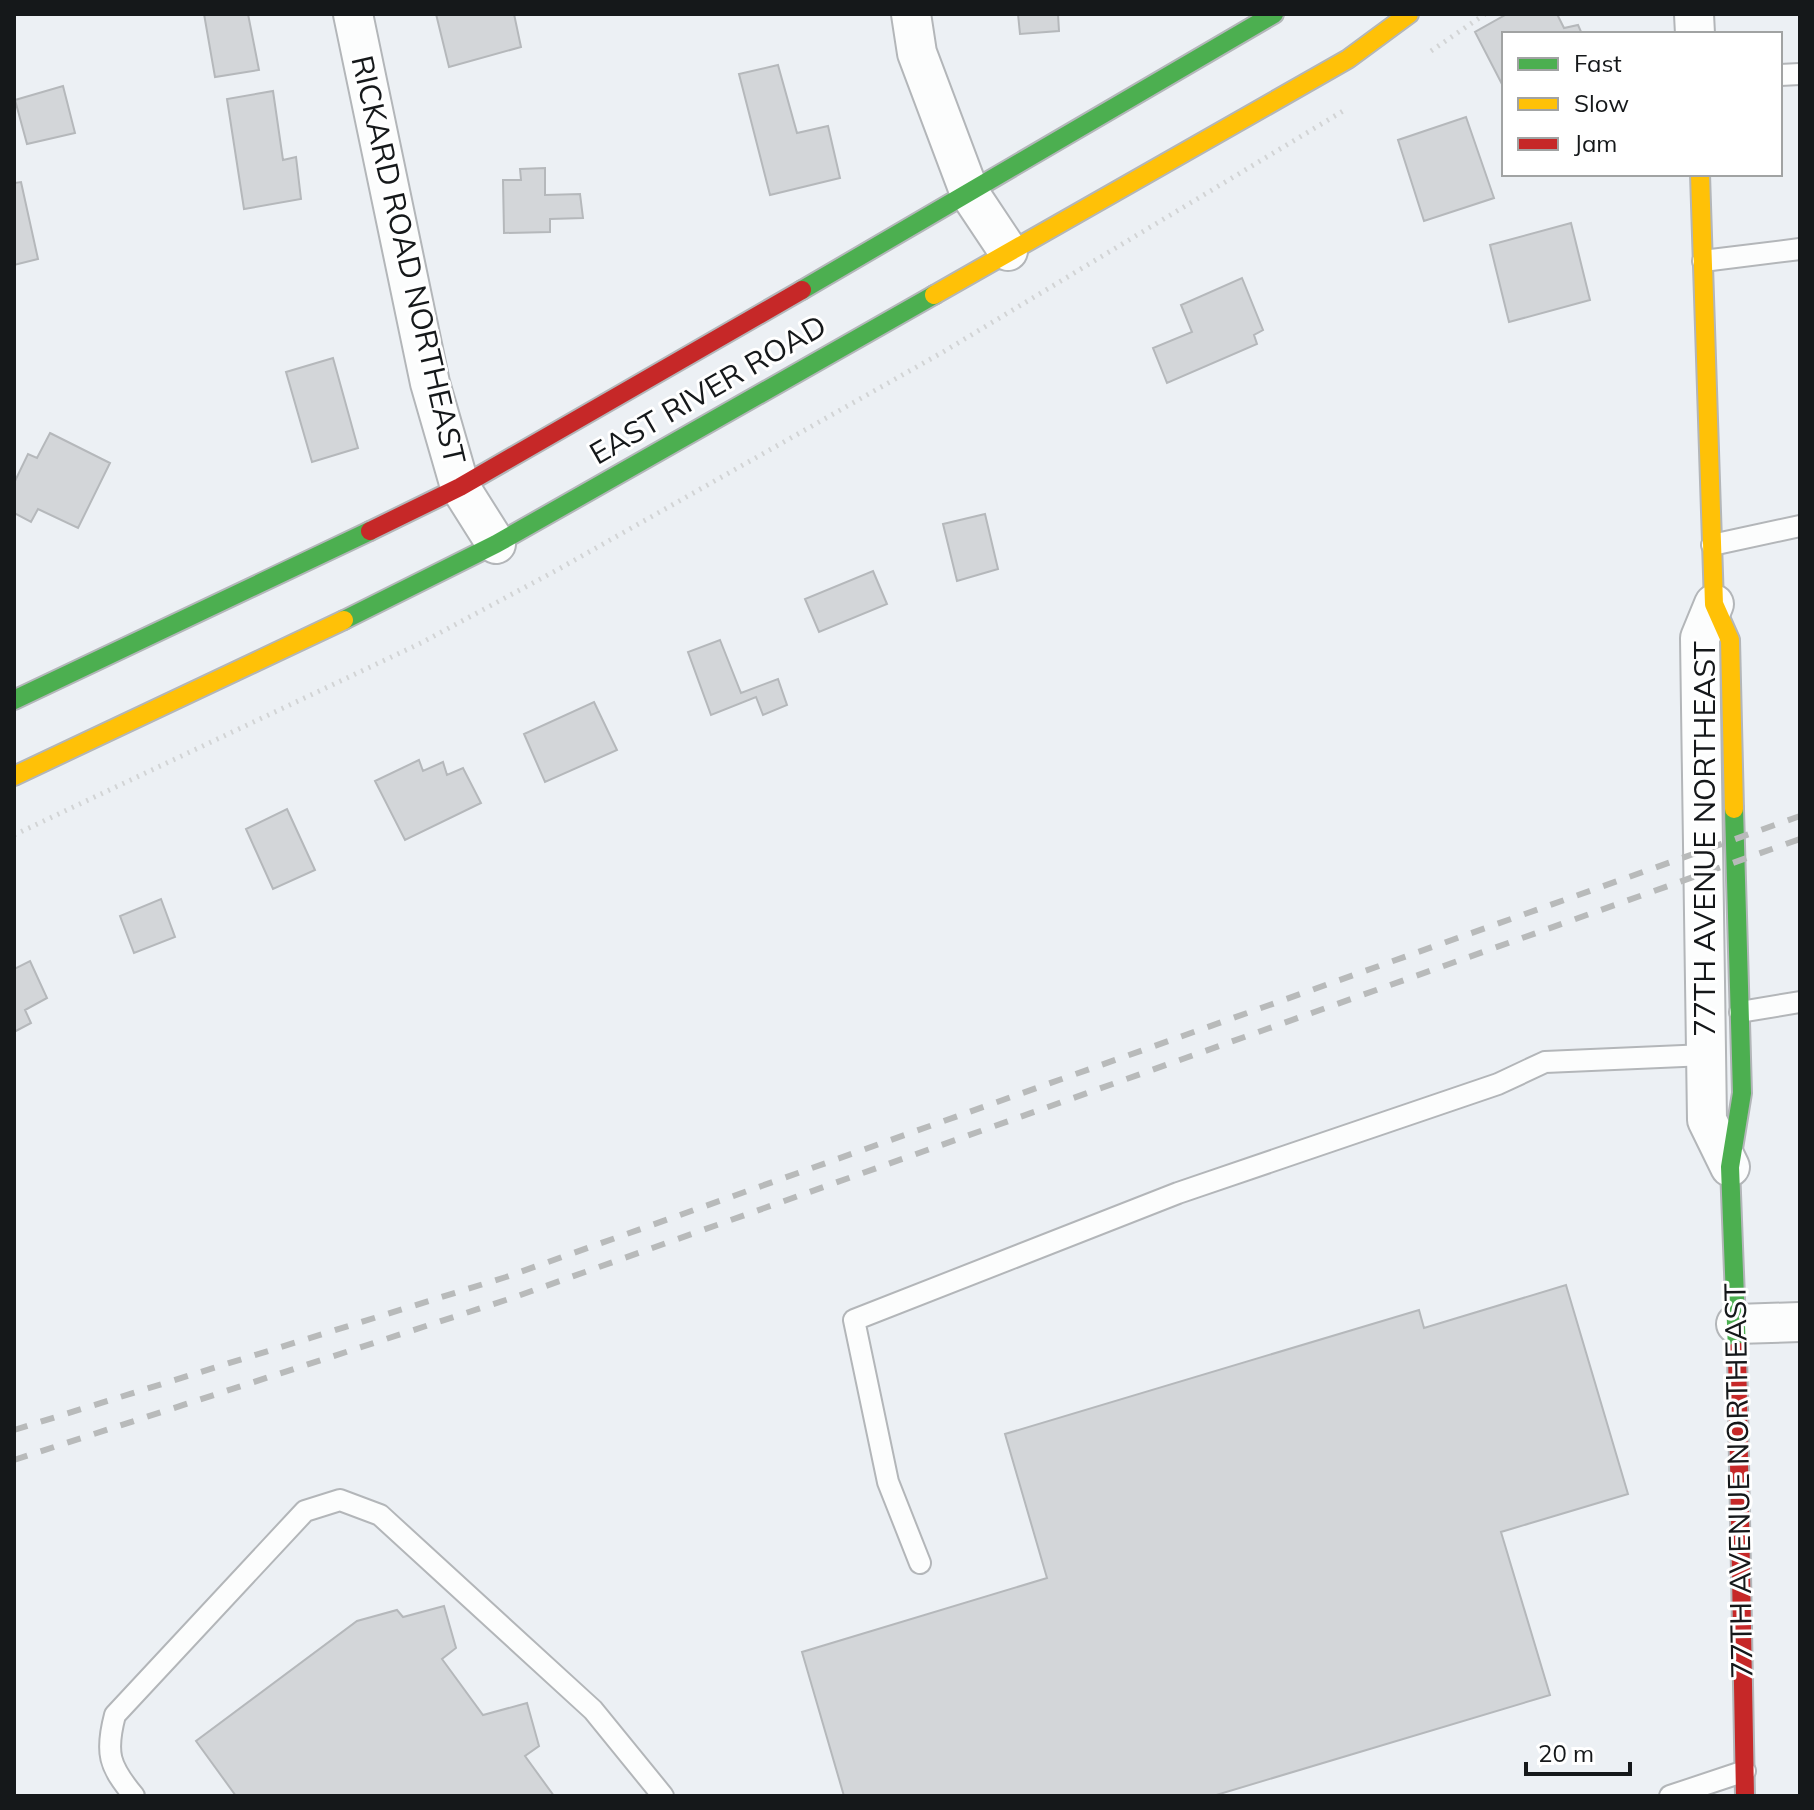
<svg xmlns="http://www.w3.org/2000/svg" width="1814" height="1810" font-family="Mulish,sans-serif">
<rect width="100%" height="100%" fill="#ecf0f4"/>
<path fill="#d3d6d9" stroke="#b5b8bb" stroke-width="2" d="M204,14H248L259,70L215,77Z
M436,14H514L521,47L449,67Z
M1018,14H1058L1059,31L1020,34Z
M1507,14H1557L1564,28L1578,25L1582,34H1504V88L1475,32Z
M778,65L797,133L828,126L840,178L770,195L739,74Z
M63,86L75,133L27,144L15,100Z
M273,91L283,160L296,157L301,199L244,209L227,99Z
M1466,117L1494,198L1424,221L1398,140Z
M545,168V195L580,194L583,218L550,219V232L504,233L503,180H521L520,169Z
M21,182L38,259L14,265V183Z
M1571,223L1590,300L1509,322L1490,245Z
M1242,278L1263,330L1254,335L1257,344L1167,383L1153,348L1192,332L1181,305Z
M333,358L358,448L312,462L286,372Z
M50,433L110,463L78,528L38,509L31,522L14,513V483L28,454L37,458Z
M985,514L998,569L957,581L943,524Z
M873,571L887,604L819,632L805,599Z
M720,640L741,693L778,679L787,705L763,715L756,697L711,715L688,652Z
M594,702L617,750L545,782L524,734Z
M419,760L423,771L443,762L447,775L463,768L481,803L405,840L375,781Z
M287,809L315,870L273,889L246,829Z
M161,899L175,937L134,953L120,916Z
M30,961L47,998L25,1010L31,1023L14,1032V969Z
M1566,1285L1628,1494L1501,1532L1550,1695L1213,1796H844L802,1652L1047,1578L1005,1434L1419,1310L1424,1328Z
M444,1606L456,1648L442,1659L483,1715L527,1703L539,1746L525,1756L554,1796H236L196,1741L357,1621L397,1610L403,1617Z"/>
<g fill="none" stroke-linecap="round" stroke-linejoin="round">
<g stroke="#b3b6b9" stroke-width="24">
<path id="lane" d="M1780,75L1800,74
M1703,261L1800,249
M1712,545L1800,526
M1740,1012L1800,1002
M920,1563L888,1482L854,1320L1178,1193L1498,1084L1545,1062L1706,1055
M134,1796C109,1766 105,1753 115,1715L305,1511L340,1500L380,1515L593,1710L663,1796
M1670,1796L1745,1771"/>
</g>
<g stroke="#b3b6b9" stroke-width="42">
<path id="street" d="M353,14L430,383L460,487L496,544
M911,14L917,53L970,194L1008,251
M1694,14L1695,34
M1714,604L1700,638L1707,1120L1730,1167
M1736,1324L1800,1322"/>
</g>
<g stroke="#b3b6b9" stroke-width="22">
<path id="fast" d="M802,290L1274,14
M344,620L496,544L934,295
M14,700L370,531
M1734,809L1742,1093L1730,1167L1737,1351"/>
</g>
<g stroke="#b3b6b9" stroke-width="22">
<path id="slow" d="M1700,174L1714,604L1730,640L1734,809
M934,295L1348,59L1409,14
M14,776L344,620"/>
</g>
<g stroke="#b3b6b9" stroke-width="22">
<path id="jam" d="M370,531L460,487L802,290
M1737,1351L1745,1796"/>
</g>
<path stroke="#d2d4d5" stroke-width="5" stroke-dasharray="2 6" stroke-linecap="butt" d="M1431,51L1485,14
M14,835L421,643L557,570L943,352L1343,111"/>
<use href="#lane" stroke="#fcfdfd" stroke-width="20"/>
<use href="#street" stroke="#fcfdfd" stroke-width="38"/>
<use href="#fast" stroke="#4caf50" stroke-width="18"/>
<use href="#slow" stroke="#ffc107" stroke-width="18"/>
<use href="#jam" stroke="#c62828" stroke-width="18"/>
<path stroke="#b8baba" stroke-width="6" stroke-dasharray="14 14" stroke-linecap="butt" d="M14,1430L506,1277L1800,816
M14,1460L512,1298L1800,839"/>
</g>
<g text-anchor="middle" stroke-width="6" stroke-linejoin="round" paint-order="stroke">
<g font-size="30" fill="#15181a" stroke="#fff">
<text transform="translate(408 260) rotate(77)" y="10">RICKARD ROAD NORTHEAST</text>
<text transform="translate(708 390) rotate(-30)" y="10">EAST RIVER ROAD</text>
<text transform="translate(1705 839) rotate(-90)" y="10">77TH AVENUE NORTHEAST</text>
<text transform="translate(1739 1481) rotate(-91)" y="10">77TH AVENUE NORTHEAST</text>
</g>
</g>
<rect width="1814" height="1810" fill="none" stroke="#15181a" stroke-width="32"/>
<rect x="1502" y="32" width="280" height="144" fill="#ffffff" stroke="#a1a3a3" stroke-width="2"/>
<rect x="1518" y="58" width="40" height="12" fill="#4caf50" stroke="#a1a3a3" stroke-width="2"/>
<text x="1574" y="72" font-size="24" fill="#15181a">Fast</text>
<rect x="1518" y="98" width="40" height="12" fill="#ffc107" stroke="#a1a3a3" stroke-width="2"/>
<text x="1574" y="112" font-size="24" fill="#15181a">Slow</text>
<rect x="1518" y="138" width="40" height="12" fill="#c62828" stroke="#a1a3a3" stroke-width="2"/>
<text x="1574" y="152" font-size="24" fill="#15181a">Jam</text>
<path d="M1526 1762v12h104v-12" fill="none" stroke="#15181a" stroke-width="4"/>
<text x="1538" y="1762" font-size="24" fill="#15181a" stroke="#ffffff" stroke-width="6" paint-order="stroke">20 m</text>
</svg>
